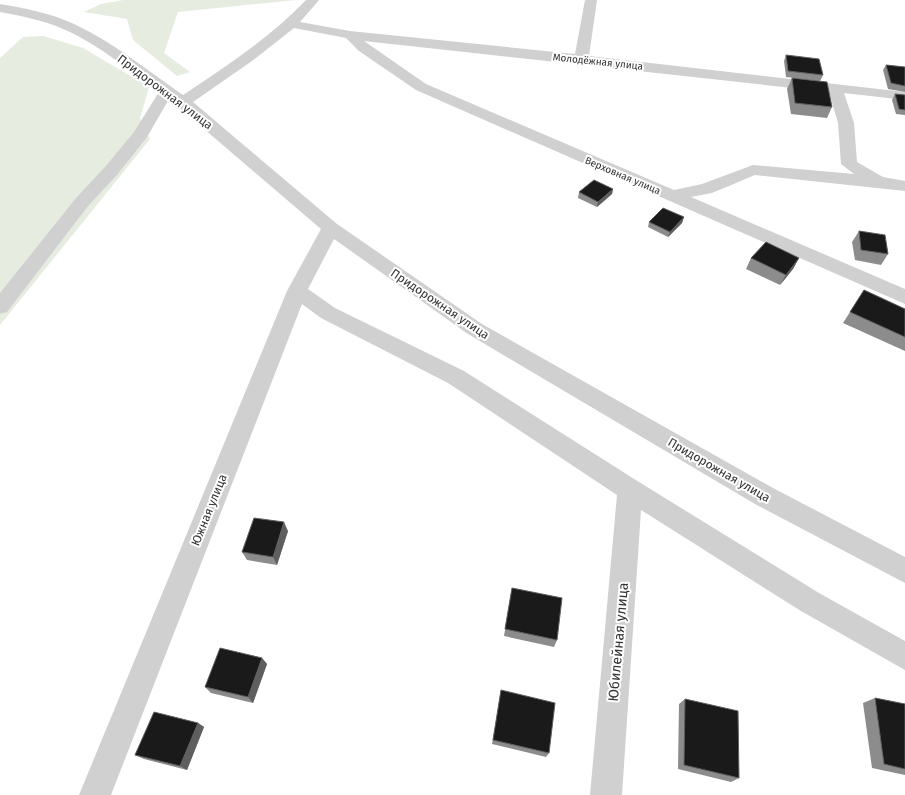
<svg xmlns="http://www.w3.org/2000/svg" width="905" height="795" font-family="'Fira Sans',sans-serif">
<rect width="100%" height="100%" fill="#fff"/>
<path fill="#e6ecdf" d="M123,0H296L178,12L164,53L190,72L177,76L133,40L127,19L84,12L101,4Z
M43,36L83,48L149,87L140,118L150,139L0,325V58L23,37Z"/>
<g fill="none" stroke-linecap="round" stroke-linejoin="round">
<path fill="#d0d0d0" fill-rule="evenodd" d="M306,0H319L300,22L350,31L575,54L585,0H597L589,56L905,92V100L844,93L854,123L857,162L883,177L905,181V191L755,175L712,193L691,197L905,289V304L416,90L359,51L346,38L294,28L252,61L193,102L337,224L482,324L773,488L905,557V583L755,504L468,334L334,239L308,289L335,308L464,371L639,482L819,593L905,641V670L801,611L641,510L622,795H590L617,495L448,383L321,318L302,304L111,795H79L287,291L321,229L169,99L147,137L117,175L88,206L7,312L0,314V293L76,198L105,167L134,132L159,92C128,70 97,43 63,29C43,20 21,16 0,12V4C24,8 51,13 74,24C113,42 148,71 183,95C226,66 270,38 306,0ZM364,41L829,92L838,123L841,164L854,174L753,165L702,184L674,190L426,84Z"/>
</g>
<path fill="#8c8c8c" d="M786,55L823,75L820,81L786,77L784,61Z
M886,65L905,67V92L888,89L883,70Z
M792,78L832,107L827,118L791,114L787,89Z
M895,94L905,95V115L896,114L892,100Z
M613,189L612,194L597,207L578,198L579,192Z
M684,217L682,223L668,237L648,227L649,222Z
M859,231L888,254L881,265L855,260L852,242Z
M751,258H799L793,269L780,285L746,269Z
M864,290L905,309V351L843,323Z
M288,531L277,565L247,560L242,552Z
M512,588L557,640L554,647L504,636Z
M262,658L267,664L253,703L211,693L205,687Z
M501,690L549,753L546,757L492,744Z
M875,698L905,704V775L872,768L863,703Z
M685,699L739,778L731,782L678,769L679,704Z
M198,723L204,727L187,770L144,759L135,755Z"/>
<path fill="#5f5f5f" d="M613,189L612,194L597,207L598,202Z
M684,217L682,223L668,237L670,232Z
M799,258L793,269L780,285L786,275Z
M284,522L288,531L277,565L273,557Z
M262,658L267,664L253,703L248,697Z
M198,723L204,727L187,770L180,766Z"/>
<path fill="#1a1a1a" stroke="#5f5f5f" d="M786,55L819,59L823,75L788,71Z
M886,65L905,67V86L891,83Z
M792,78L827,82L832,107L795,103Z
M895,94L905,95V110L899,109Z
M594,180L613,189L598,202L579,192Z
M663,208L684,217L670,232L649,222Z
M859,231L885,235L888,254L861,250Z
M766,242L799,258L786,275L751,258Z
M864,290L905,309V337L850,312Z
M254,518L284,522L273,557L242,552Z
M512,588L562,598L557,640L505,629Z
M220,648L262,658L248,697L205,687Z
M501,690L555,703L549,753L493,740Z
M875,698L905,704V769L884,764Z
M685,699L738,711L739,778L684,765Z
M154,712L198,723L180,766L135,755Z"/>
<g text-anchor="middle" stroke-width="4" stroke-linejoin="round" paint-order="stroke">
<g font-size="10" fill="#333" stroke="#fff">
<text transform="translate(598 61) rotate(6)" y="4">Молодёжная улица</text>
<text transform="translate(623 175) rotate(23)" y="4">Верховная улица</text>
</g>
<g font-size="12" fill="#333" stroke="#fff">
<text transform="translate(165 92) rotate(37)" y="4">Придорожная улица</text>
<text transform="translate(440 304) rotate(34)" y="4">Придорожная улица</text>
<text transform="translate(719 470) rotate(30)" y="4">Придорожная улица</text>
<text transform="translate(209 510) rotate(-68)" y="4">Южная улица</text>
</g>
<g font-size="14" fill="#333" stroke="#fff">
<text transform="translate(618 642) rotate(-85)" y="5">Юбилейная улица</text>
</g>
</g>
</svg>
